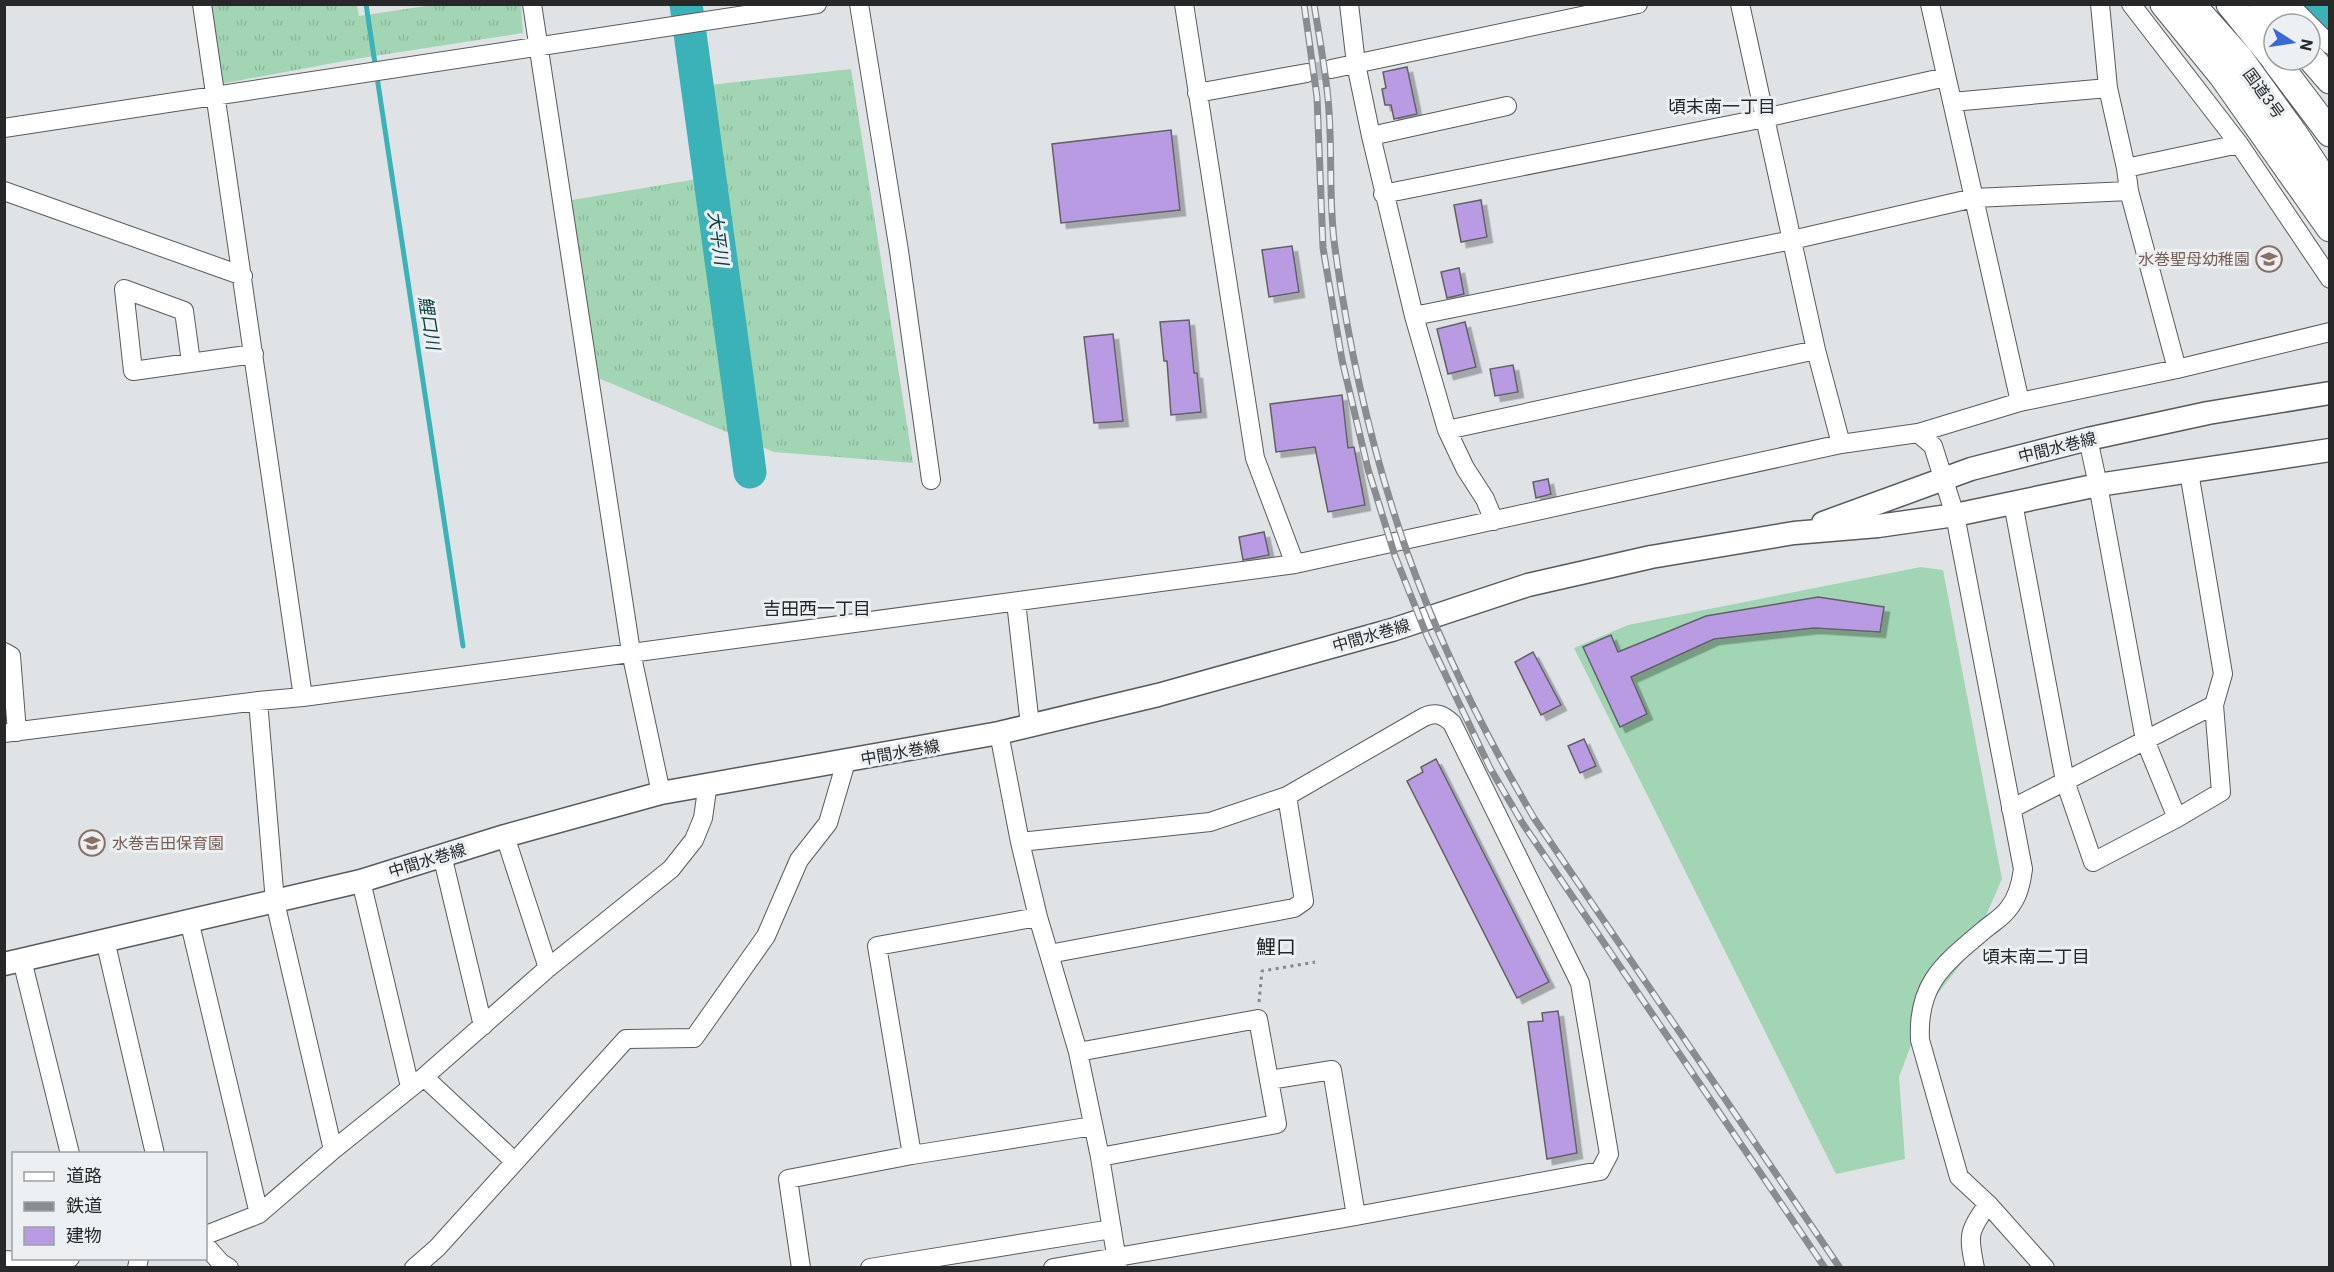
<svg xmlns="http://www.w3.org/2000/svg" width="2334" height="1272" font-family="Roboto,'Noto Sans JP',sans-serif">
<defs>
<pattern id="grass-tufts" width="24" height="20" patternUnits="userSpaceOnUse" patternTransform="scale(1.5)"><rect width="24" height="20" fill="#a2d5b3"/><path d="M3 7l-1-3M5 7V3M7 7l1-3M15 17l-1-3M17 17v-4M19 17l1-3" fill="none" stroke="#8bb79a"/></pattern>
<filter id="shadow"><feDropShadow dx="5.5" dy="5.5" stdDeviation="0" flood-color="#0004"/></filter>
</defs>
<rect width="100%" height="100%" fill="#dfe3e6"/>
<path fill="url(#grass-tufts)" d="M208,5H357L359,16L433,5H521L523,33L355,59L220,84Z
M851,69L913,463L774,452L591,375L566,201L721,175L710,85Z"/>
<path fill="#a2d5b3" d="M1921,567L1943,570L2002,879L1969,954L1924,1011L1899,1077L1905,1159L1836,1174L1574,648L1628,625Z"/>
<g fill="none" stroke-linecap="round" stroke-linejoin="round">
<path stroke="#3bb2b8" stroke-width="5" d="M366,4L463,646"/>
<path stroke="#3bb2b8" stroke-width="33" d="M686,4L750,472
M2301,4L2307,13L2330,17"/>
</g>
<path fill="#b89be2" stroke="#626164" stroke-width="1.5" filter="url(#shadow)" d="M1407,67L1417,114L1394,119L1391,105H1385L1382,89L1386,88L1383,72Z
M1171,130L1180,210L1061,223L1052,144Z
M1481,200L1487,237L1461,242L1454,205Z
M1292,246L1299,292L1269,297L1262,250Z
M1459,268L1464,294L1447,298L1441,272Z
M1189,320L1194,373H1197L1201,412L1171,415L1167,361H1164L1160,322Z
M1465,322L1476,367L1448,374L1437,329Z
M1113,334L1123,421L1094,423L1084,337Z
M1513,365L1518,392L1495,396L1490,369Z
M1342,395L1348,448L1354,447L1365,505L1328,512L1315,447L1276,452L1270,404Z
M1548,479L1551,494L1536,498L1533,482Z
M1264,532L1269,555L1243,560L1239,537Z
M1818,597L1884,607L1880,632L1814,628L1714,639L1631,677L1647,714L1620,727L1583,647L1611,635L1618,652L1706,616Z
M1533,652L1561,705L1541,715L1515,662Z
M1584,739L1596,766L1580,773L1568,746Z
M1436,759L1549,982L1517,998L1407,781L1423,772L1421,767Z
M1558,1011L1577,1153L1547,1159L1528,1022L1543,1021L1542,1013Z"/>
<g fill="none" stroke-linecap="round" stroke-linejoin="round">
<path stroke="#babec0" stroke-width="18" stroke-dasharray="18 9" stroke-linecap="butt" d="M1307,73L1331,69"/>
<g stroke="#585b5e" stroke-width="20">
<path id="minor" d="M202,4L303,697
M532,4L631,652L661,793
M859,4L899,251L931,480
M1349,4L1356,64L1371,136L1414,316L1447,430L1465,468L1485,499L1494,521
M1740,4L1816,350L1841,444
M1930,4L2020,402
M2100,4L2108,88L2126,168L2129,191L2177,369
M2131,4L2239,144L2330,279
M2289,4L2309,24
M2310,25L2330,45
M1331,69L1638,4
M1197,93L1307,73
M1952,102L2108,88
M4,128L817,4
M1371,136L1507,106
M2126,168L2239,144
M4,191L243,276
M1383,194L1765,118L1946,77
M1414,316L1792,240L1974,198L2129,191
M191,362L184,311L124,289L133,371L254,354
M1447,430L1816,350
M1918,433L2020,402L2177,369L2330,332
M2088,439L2098,485L2145,740L2177,818
M2013,503L2065,781L2093,862L2177,818L2221,792L2214,705L2223,674L2189,472
M1295,564L1841,444L1918,433L1933,446L1955,515L2023,869C2021,884 2018,897 2009,908C2003,917 1992,923 1984,930C1944,964 1917,983 1920,1040L1959,1177L1988,1204L2045,1268
M1016,602L1030,725
M4,652L11,656L17,732
M258,701L275,902L333,1150
M4,733L258,701L303,697L1295,564L1255,458L1184,4
M999,733L1020,842L1038,917L1078,1052L1100,1157L1118,1267
M2011,809L2214,705
M505,836L548,968
M1020,842L1210,822L1287,796L1424,717C1436,712 1442,714 1452,723L1580,983L1609,1154L1600,1171L1356,1216L1053,1268
M442,855L483,1026
M361,881L410,1087
M189,920L259,1214
M105,940L155,1154
M1049,954L1294,908L1304,901L1287,796
M22,960L70,1154
M1078,1052L1258,1019L1277,1124L1100,1157
M424,1077L514,1161
M1269,1080L1332,1070L1356,1216
M912,1155L1093,1126
M206,1235L259,1214L333,1150L424,1077L548,968L671,869L694,840L703,818L708,783
M206,1246L221,1263L229,1268
M4,1260L53,1263L70,1258
M137,1268L139,1258
M414,1268L437,1248L626,1039L694,1038L766,936L799,860L828,823L846,762
M801,1268L788,1179L912,1155L877,946L1038,917
M870,1268L1112,1229
M1975,1268C1968,1235 1968,1232 1988,1204"/>
</g>
<g stroke="#585b5e" stroke-width="25">
<path id="major" d="M1823,523L1971,469L2088,439L2208,413L2330,393
M4,964L361,881L505,836L661,793L999,733L1158,695L1392,630L1528,585L1651,557L1794,533L1878,526L1955,515L2098,485L2330,450"/>
</g>
<g stroke="#585b5e" stroke-width="29">
<path id="highway" d="M2164,4L2222,75L2330,228
M2191,4L2239,58L2294,134L2330,189
M2230,4L2274,58
M2263,4L2282,24
M2310,57L2330,80
M2275,60L2330,133"/>
</g>
<path stroke="#86898b" stroke-width="3" stroke-dasharray="3 4.5" stroke-linecap="butt" d="M1259,1002L1262,971L1315,962"/>
<use href="#minor" stroke="#fff" stroke-width="18"/>
<use href="#major" stroke="#fff" stroke-width="22"/>
<use href="#highway" stroke="#fff" stroke-width="27"/>
<g stroke="#8a8d90" stroke-width="7">
<path id="rail" d="M1304,4L1317,97L1323,248L1342,360L1368,469L1395,556L1427,636L1490,768L1523,824L1825,1268
M1314,4C1319,36 1325,67 1328,99C1333,148 1328,199 1335,248C1349,351 1373,455 1407,552C1440,645 1484,733 1534,818L1840,1268"/>
</g>
<use href="#rail" stroke="#ecf0f3" stroke-width="4.5" stroke-dasharray="14" stroke-linecap="butt"/>
</g>
<defs>
<g id="school-ring" transform="scale(1.35)"><circle r="9.5" fill="#ecf0f3" stroke="#8d6e63" stroke-width="1.5"/><path d="M0-5L7-2L0 1L-7-2ZM-4 1L0 2.5L4 1V4Q0 6-4 4Z" fill="#8d6e63"/></g>
</defs>
<g fill-rule="evenodd">
<use href="#school-ring" x="2269" y="259"/>
<use href="#school-ring" x="92" y="843"/>
</g>
<g text-anchor="middle" stroke-width="6" stroke-linejoin="round" paint-order="stroke">
<g font-size="16" fill="#262829" stroke="#ecf0f3">
<text transform="translate(2264 93) rotate(54)" y="6">国道3号</text>
<text transform="translate(2057 447) rotate(-14)" y="6">中間水巻線</text>
<text transform="translate(1371 635) rotate(-16)" y="6">中間水巻線</text>
<text transform="translate(900 752) rotate(-10)" y="6">中間水巻線</text>
<text transform="translate(427 860) rotate(-17)" y="6">中間水巻線</text>
</g>
<g font-size="16" fill="#785e54" stroke="#ecf0f3" text-anchor="end">
<text x="2250" y="265">水巻聖母幼稚園</text>
<text x="112" y="849" text-anchor="start">水巻吉田保育園</text>
</g>
<g font-size="18" fill="#262829" stroke="#ecf0f3">
<text x="1722" y="113">頃末南一丁目</text>
<text x="817" y="615">吉田西一丁目</text>
<text x="2036" y="963">頃末南二丁目</text>
</g>
<g font-size="18" font-style="italic" fill="#094043" stroke="#ecf0f3">
<text transform="translate(718 238) rotate(82)" y="6">大平川</text>
<text transform="translate(429 323) rotate(81)" y="6">鯉口川</text>
</g>
<g font-size="20" fill="#262829" stroke="#ecf0f3">
<text x="1276" y="954">鯉口</text>
</g>
</g>
<rect width="2334" height="1272" fill="none" stroke="#262829" stroke-width="12"/>
<rect x="12" y="1152" width="195" height="108" fill="#ecf0f3" stroke="#9da0a2" stroke-width="1.5"/>
<rect x="24" y="1172" width="30" height="9" fill="#ffffff" stroke="#9da0a2" stroke-width="1.5"/>
<text x="66" y="1182" font-size="18" fill="#262829">道路</text>
<rect x="24" y="1202" width="30" height="9" fill="#8a8d90" stroke="#9da0a2" stroke-width="1.5"/>
<text x="66" y="1212" font-size="18" fill="#262829">鉄道</text>
<rect x="24" y="1227" width="30" height="18" fill="#b89be2" stroke="#9da0a2" stroke-width="1.5"/>
<text x="66" y="1242" font-size="18" fill="#262829">建物</text>
<g transform="translate(2292 42) rotate(102)"><circle r="28" fill="#ecf0f3" stroke="#9da0a2" stroke-width="1.5"/>
<path d="M0-4.5L10 22L0 15L-10 22Z" fill="#3968d8"/>
<text y="-9" font-size="16" font-weight="bold" text-anchor="middle" fill="#262829">N</text>
</g>
</svg>
